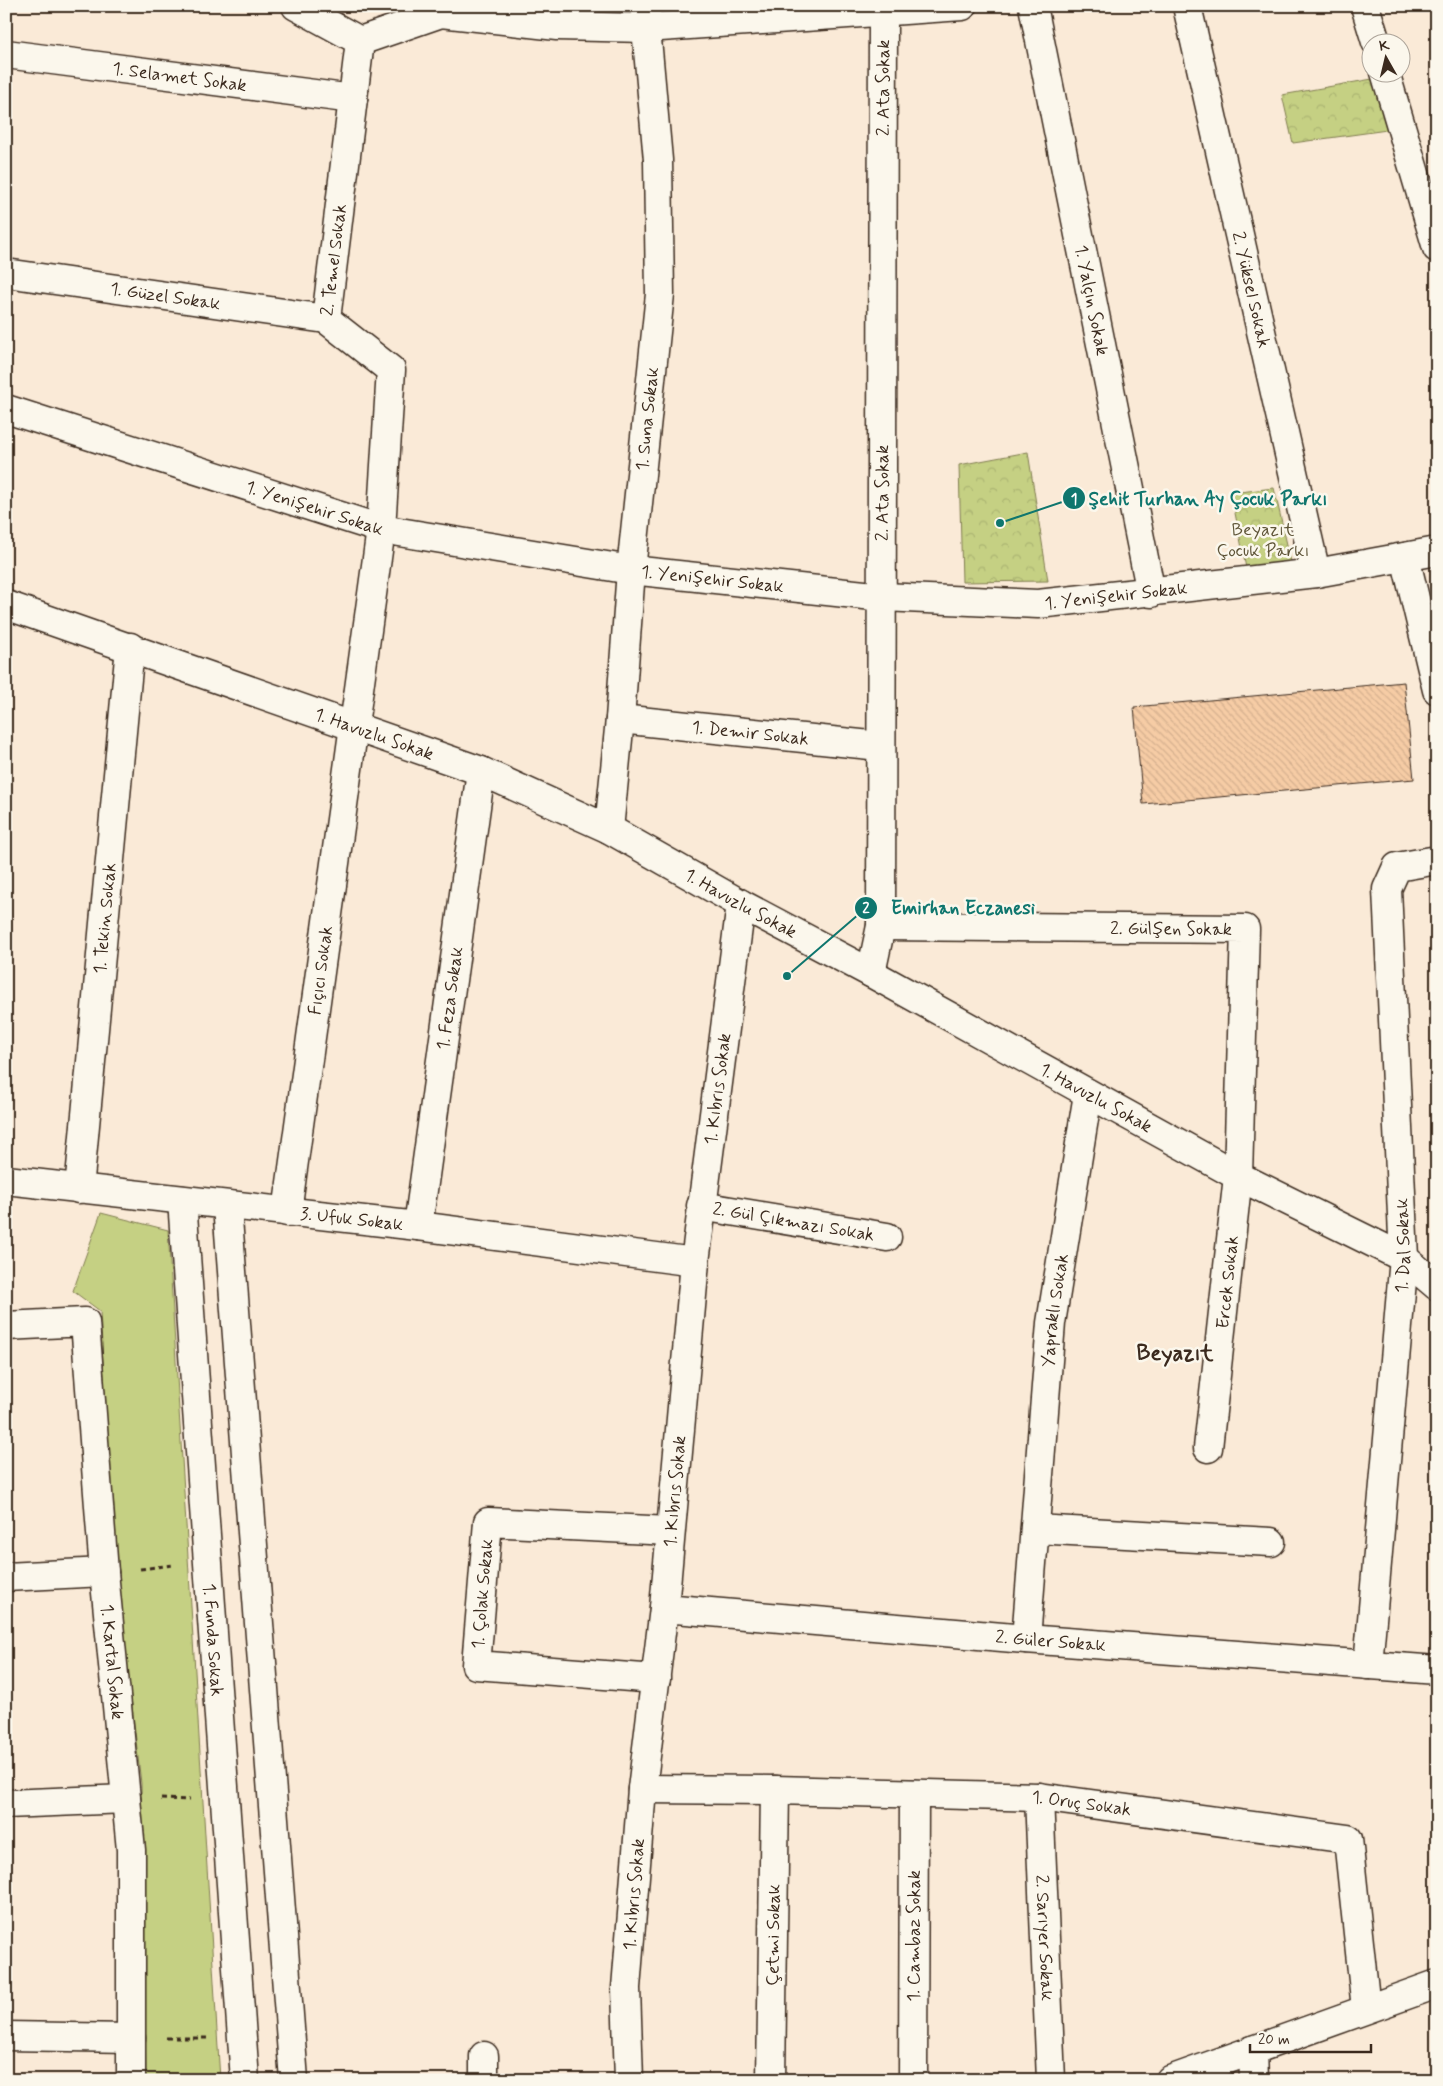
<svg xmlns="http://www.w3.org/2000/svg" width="1443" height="2086" font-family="Mynerve,sans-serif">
<defs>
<pattern id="park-crowns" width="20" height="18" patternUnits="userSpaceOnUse" patternTransform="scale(1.25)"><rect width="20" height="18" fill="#c5d083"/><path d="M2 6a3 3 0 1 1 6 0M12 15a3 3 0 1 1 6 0" fill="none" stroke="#aab371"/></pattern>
<pattern id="building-back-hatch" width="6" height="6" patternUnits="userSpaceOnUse" patternTransform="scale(1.25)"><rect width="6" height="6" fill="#f6cca5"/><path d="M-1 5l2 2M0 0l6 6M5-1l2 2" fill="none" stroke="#d4af8e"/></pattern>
</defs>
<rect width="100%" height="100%" fill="#faead7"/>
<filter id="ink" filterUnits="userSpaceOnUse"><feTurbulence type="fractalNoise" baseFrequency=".02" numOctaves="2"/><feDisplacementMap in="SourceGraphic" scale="10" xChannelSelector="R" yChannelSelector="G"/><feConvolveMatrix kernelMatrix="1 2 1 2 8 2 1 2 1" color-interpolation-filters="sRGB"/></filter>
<g filter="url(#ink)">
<path fill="#c5d083" stroke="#807d50" d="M101,1213L168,1230L220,2080H146L141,1783L115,1560L100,1311L73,1291Z"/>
<path fill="url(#park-crowns)" stroke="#807d50" d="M1378,78L1387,130L1293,143L1282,95Z
M1028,452L1048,581L962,582L959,465Z
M1274,488L1291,562L1246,568L1231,493Z"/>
<path fill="url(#building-back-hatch)" stroke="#3b2a1e" d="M1404,682L1414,779L1143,804L1134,707Z"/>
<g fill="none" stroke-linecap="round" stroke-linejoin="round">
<g stroke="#3b2a1e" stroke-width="31">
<g id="minor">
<path id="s1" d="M1033,6L1151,593"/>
<path id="s2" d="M1187,6L1316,573"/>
<path d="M1365,6L1376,42"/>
<path d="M360,41L441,13L557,26L646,28L962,6"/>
<path id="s3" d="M6,54L353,99"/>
<path d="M1385,72L1437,248"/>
<path id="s4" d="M6,273L326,319"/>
<path id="s5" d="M6,409L381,529L631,570L883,597L1038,604L1316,573L1437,551"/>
<path d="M1405,557L1437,690"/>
<path id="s6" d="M6,605L481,771L609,829L741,904L871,973L1238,1176L1404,1258L1437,1286"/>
<path id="s7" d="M620,719L880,746"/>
<path id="s8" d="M609,829L620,719L631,570L660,294L658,160L646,28V6"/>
<path id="s9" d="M881,926L1245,929L1238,1176L1208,1448"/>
<path id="s10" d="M871,973L881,926L883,12"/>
<path id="s11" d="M6,1180L418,1226L695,1262"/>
<path id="s12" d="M79,1189L130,647"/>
<path id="s13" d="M182,1200L245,2080"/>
<path d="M227,1206L294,2080"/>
<path id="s14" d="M701,1206L887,1237"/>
<path id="s15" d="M287,1212L381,529L391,370L326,319L360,41L296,6"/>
<path id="s16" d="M418,1226L481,771"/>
<path id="s17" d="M6,1326L85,1322L104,1572L131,1850V2080"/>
<path d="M1035,1529L1271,1542"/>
<path d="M6,1577L104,1572"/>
<path id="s18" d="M664,1608L1026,1639L1437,1670"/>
<path id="s19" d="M1026,1639L1051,1323L1088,1094"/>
<path id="s20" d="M1368,1665L1404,1258L1387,889L1397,867L1437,860"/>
<path id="s21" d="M656,1679L476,1665L488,1522L670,1531"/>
<path id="s22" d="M642,1789L775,1790L1039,1797L1348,1839L1366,2009"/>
<path id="s23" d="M1039,1797L1051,2080"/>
<path d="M6,1804L126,1799"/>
<path d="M6,2036L131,2038"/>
<path d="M1253,2050L1254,2080"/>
<path d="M484,2080V2056"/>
<path id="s24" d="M629,2080L626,1988L642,1789L664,1608L695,1262L741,904"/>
<path id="s25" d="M771,2080L775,1790"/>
<path id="s26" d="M913,2080L914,1794"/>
<path d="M1170,2080L1437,1984"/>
</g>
</g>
<path stroke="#3b2a1e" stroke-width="3" stroke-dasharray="5 4" stroke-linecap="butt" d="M140,1569L173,1565
M161,1799L190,1800
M166,2038H208"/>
<use href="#minor" stroke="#fbf7ec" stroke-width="28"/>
</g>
</g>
<g text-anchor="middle" stroke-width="5" stroke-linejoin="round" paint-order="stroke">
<g font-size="18" fill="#3b2a1e" stroke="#fbf7ec">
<text dy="6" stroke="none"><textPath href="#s3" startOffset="175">1. Selamet Sokak</textPath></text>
<text dy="6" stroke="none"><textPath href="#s10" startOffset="886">2. Ata Sokak</textPath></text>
<text dy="6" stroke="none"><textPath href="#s15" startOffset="991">2. Temel Sokak</textPath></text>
<text dy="6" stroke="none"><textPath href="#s2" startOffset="291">2. Yüksel Sokak</textPath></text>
<text dy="6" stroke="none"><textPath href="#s4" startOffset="161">1. Güzel Sokak</textPath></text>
<text dy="6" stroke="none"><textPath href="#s1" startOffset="300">1. Yalçın Sokak</textPath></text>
<text dy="6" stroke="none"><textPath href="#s8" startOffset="412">1. Suna Sokak</textPath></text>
<text dy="6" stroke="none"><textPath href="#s10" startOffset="481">2. Ata Sokak</textPath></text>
<text dy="6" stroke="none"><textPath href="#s5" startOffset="324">1. Yenişehir Sokak</textPath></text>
<text dy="6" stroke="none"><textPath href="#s5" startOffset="729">1. Yenişehir Sokak</textPath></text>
<text dy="6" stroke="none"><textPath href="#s5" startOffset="1134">1. Yenişehir Sokak</textPath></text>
<text dy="6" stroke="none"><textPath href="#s7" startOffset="131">1. Demir Sokak</textPath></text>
<text dy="6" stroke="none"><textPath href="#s6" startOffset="390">1. Havuzlu Sokak</textPath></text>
<text dy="6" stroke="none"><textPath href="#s6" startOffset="795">1. Havuzlu Sokak</textPath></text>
<text dy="6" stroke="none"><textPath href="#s12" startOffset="272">1. Tekin Sokak</textPath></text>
<text dy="6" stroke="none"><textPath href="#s9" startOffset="290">2. Gülşen Sokak</textPath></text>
<text dy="6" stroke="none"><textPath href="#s15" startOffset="244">Fıçıcı Sokak</textPath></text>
<text dy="6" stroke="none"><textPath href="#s16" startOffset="230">1. Feza Sokak</textPath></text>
<text dy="6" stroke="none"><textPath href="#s24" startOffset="996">1. Kıbrıs Sokak</textPath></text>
<text dy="6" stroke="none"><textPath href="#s6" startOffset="1200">1. Havuzlu Sokak</textPath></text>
<text dy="6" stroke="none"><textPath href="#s11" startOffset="348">3. Ufuk Sokak</textPath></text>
<text dy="6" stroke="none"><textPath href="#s14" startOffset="94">2. Gül Çıkmazı Sokak</textPath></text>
<text dy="6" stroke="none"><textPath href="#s20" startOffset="421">1. Dal Sokak</textPath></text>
<text transform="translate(1227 1282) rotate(-84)" y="6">Ercek Sokak</text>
<text dy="6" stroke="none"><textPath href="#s19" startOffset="330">Yapraklı Sokak</textPath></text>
<text dy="6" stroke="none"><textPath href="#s24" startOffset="591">1. Kıbrıs Sokak</textPath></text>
<text dy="6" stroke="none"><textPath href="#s21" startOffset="252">1. Çolak Sokak</textPath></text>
<text dy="6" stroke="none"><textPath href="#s13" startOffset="441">1. Funda Sokak</textPath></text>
<text dy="6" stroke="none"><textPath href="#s18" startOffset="388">2. Güler Sokak</textPath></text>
<text dy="6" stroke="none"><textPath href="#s17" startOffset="420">1. Kartal Sokak</textPath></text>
<text dy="6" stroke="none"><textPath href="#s22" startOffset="440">1. Oruç Sokak</textPath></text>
<text dy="6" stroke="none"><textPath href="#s24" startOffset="186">1. Kıbrıs Sokak</textPath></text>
<text dy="6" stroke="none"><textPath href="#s25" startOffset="145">Çetmi Sokak</textPath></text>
<text dy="6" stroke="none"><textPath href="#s26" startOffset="144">1. Cambaz Sokak</textPath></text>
<text dy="6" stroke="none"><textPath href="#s23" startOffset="141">2. Sarıyer Sokak</textPath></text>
</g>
<g font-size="18" fill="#5e5437" stroke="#fbf7ec">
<text x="1263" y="535">Beyazıt<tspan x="1263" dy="21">Çocuk Parkı</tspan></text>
</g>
<g font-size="22" font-weight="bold" fill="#3b2a1e" stroke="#fbf7ec">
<text x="1175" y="1360">Beyazıt</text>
</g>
</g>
<path fill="none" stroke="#0f766e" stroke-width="2" d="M1000 523L1074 498M787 976L866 908"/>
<g fill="#0f766e" stroke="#fbf7ec" stroke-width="2">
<circle cx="1000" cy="523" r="5"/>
<circle cx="787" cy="976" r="5"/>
<circle cx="1074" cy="498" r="12"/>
<circle cx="866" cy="908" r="12"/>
</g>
<g font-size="15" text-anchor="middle" font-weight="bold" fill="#fff">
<text x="1074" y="504">1</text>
<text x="866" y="913">2</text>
</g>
<g font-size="19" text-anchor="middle" font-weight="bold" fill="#0f766e" stroke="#fbf7ec" stroke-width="5" stroke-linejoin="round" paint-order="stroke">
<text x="1208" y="505">Şehit Turhan Ay Çocuk Parkı</text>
<text x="963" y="914">Emirhan Eczanesi</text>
</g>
<rect width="1443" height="2086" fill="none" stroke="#fbf7ec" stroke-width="25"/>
<rect x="12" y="12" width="1418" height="2061" fill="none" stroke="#3b2a1e" stroke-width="2" filter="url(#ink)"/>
<g transform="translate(1386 58) rotate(352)"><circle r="24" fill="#fbf7ec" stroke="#aea59a"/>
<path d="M0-4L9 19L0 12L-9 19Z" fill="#3b2a1e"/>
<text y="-8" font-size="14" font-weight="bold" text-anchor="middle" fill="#3b2a1e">K</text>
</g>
<path d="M1250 2044v8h121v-8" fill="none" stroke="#3b2a1e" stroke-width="2.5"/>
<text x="1258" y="2044" font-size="15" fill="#3b2a1e" stroke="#fbf7ec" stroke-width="4" paint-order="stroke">20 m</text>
</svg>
